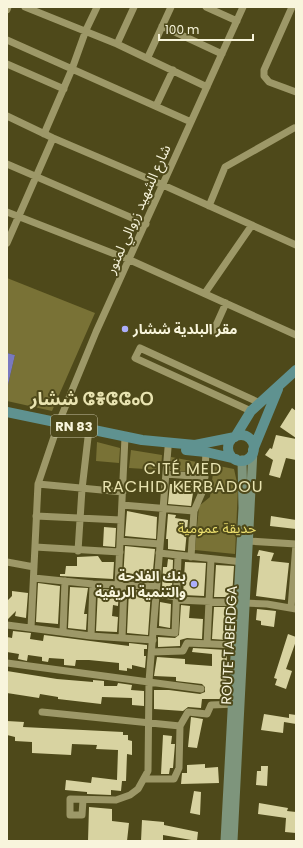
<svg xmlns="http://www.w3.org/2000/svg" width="303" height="848" font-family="Poppins,'Noto Sans Arabic','Noto Sans Tifinagh',sans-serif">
<rect width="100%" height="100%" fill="#4e491a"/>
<path fill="#797236" d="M7,278L95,313L52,411L7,401V389L15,355L7,353Z
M97,442L120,448L119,463L96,461Z
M131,450L162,455L161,470L129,468Z
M171,457L202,463L201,473L170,470Z
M214,465L234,469L238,487L235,554L195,550L199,506L210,497Z"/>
<path fill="#7979bf" d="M7,353L15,355L7,389Z"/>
<path fill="#d8d3a1" d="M292,408L296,411V438L280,427Z
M276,435L296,439V460L286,458L280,478L269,475L273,460L265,455L270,448L272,449Z
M176,481L189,482V484H199L197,493H193L191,506L168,504L170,484H176Z
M127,511L157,517L156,539L125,536Z
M168,514L176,515L175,518L188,520L185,551L168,549V539H166Z
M271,516L296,520V529L270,526Z
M104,527L116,528L115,547L103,546Z
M125,546L155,549L152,581L123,580Z
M259,550L274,553L271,561L289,563L285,600L256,596L260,556H257Z
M98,556L102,562H114L113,579L60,576V574H65L66,566H77V557Z
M168,559L173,560L172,590L162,589L163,567H167Z
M185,562L206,563L204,596L183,595Z
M216,565L234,566L232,597H214Z
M38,583L60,586L58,624L36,622Z
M70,587L88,588L84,614H87L86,630L68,628Z
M98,589L119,590L118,606L113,605L112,616L118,617L117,632L96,631Z
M129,590L151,591L148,635L127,633Z
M12,591L28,593L26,618L15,616L16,611L7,620V601L12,596Z
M160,602L171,604L170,628L159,626Z
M181,605L190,606L189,618L203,619L202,639L187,638L180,640V646L158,647V637L175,638L179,635Z
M214,607H229L227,640L212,639Z
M257,609L276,611L274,627L261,625V621L256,620Z
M13,631L31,633L30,639L43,641L44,635L129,646V643L147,645V649H144V656H146L145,668L132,665V669L127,668V671L119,670V663L89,660H76L75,666L64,665V659L49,658L48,662L42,661V657L28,655L27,661L18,659L19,654L7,652V637L12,638Z
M288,634L296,637V641L286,669L292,671L286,689L275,685L277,679L274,678Z
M193,648L227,650L226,699H202L201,708L188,707L183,711L154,709V690H169L200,694L205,692V687L202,684L176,681V677L154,676L157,657L185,659V664L212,666V654L192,652Z
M7,671L57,679L93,682V680L104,681V686H117L118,683L132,685L131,690L144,691V706L132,705V698L102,697L101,704L58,699V697L40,694L39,698L7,693Z
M264,714L289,718V714L296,715V724L284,722L283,733L261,730Z
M191,717L203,719L197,748L188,747Z
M7,721L24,722L23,727L123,732V735H128V740L132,741V755L127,754L126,781H122L121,791L111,790V795L87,794V792L65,790L66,780L91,783L92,777L117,780L118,750L96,749L97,745L72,744L71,755L32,753V742L15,741V737L7,735Z
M163,735L172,736L171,744H175L173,768H170L169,774H161Z
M205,764V768L218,767L219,783L181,784L182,773H187V765Z
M261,766H268L267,786L256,785L257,771H261Z
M194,791L201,792L200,815L190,813Z
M259,803L288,808L287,811L296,812V833L285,832L286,818L258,814Z
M89,807L112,809V821L129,823L127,841H88Z
M142,820L164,822V825L198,832L197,841L163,835V841H141Z"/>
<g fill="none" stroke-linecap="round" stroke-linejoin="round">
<path stroke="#918c66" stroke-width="1" stroke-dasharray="2 2" stroke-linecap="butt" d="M210,489L235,493"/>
<path stroke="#9d9868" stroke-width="7" d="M25,7L117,44L207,87
M206,7L237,21
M292,7L264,70V76L269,82L296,92
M7,10L8,7
M162,26L222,54
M7,40L191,122
M117,44L134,7
M148,57L171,7
M7,64L64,89
M156,106L173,70
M7,116L53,138L163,185L296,245
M44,134L72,69L86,30L97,7
M7,164L146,224
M209,206L225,167L294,128
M7,212L130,260L296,335
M7,243L53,138
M205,293L252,225
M213,332L226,303
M251,411L135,358L140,348L260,403
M166,474L205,477
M38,484L123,492
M122,505L194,511
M36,516L121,520
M120,541L160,544
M248,541L296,544
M35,547L120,552
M78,551L82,489L89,429
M159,553L243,562
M191,557L194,511L204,488L206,452
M7,562L34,567
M34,578L93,584L156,586
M118,585L125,437
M155,594L177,597
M177,600L267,604L296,609
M291,608L296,544
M7,625L91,636L153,640
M31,628L38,484L59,422L96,332L243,7
M153,631L175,633L178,557
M63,632L65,581
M91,636L93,584
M122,638L124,585
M207,644L211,559
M152,652L183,651L187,643L235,645
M7,663L201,689
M42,712L180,726L179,768L174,779H144
M180,726L188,712L207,714L211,705L236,704
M83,800L82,815H70V799L116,800L130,795L138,789L148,771L149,681L168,448"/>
<path stroke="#7e957c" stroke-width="9" d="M225,841L243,508L242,460
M233,841L253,450"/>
<path stroke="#5f9290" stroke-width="10" d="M7,412L142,440L195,445L235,437L251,411L296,370
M228 448a13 13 0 1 1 26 0a13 13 0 1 1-26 0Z
M186,450L206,452L236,459
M253,450L278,389"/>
</g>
<g fill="#adaffb" stroke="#4e491a" stroke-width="1.5">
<circle cx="125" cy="329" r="4"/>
<circle cx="194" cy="584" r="4"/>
</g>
<g text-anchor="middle" stroke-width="4" stroke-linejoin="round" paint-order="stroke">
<rect fill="#4e491a" stroke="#c5c1a2" stroke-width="1" x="51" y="415" width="46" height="22" rx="3"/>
<g font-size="13" font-weight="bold" fill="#f8f5dc">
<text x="74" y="431">RN 83</text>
</g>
<g font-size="14" fill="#f8f5dc" stroke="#4e491a">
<text transform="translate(138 209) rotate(-66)" y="5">شارع الشهيد زروالي لمنور</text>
<text transform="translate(229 645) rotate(-87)" y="5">ROUTE TABERDGA</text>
</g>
<g font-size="14" font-weight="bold" fill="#f8f5dc" stroke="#4e491a" text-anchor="start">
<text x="133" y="334">مقر البلدية ششار</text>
<text x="186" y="581" text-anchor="end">بنك الفلاحة<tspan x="186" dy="16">والتنمية الريفية</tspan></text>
</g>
<g font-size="14" fill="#ebde6d" stroke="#4e491a">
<text x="217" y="533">حديقة عمومية</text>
</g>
<g font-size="16" letter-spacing="1" fill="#e9e4b1" stroke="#4e491a">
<text x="183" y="474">CITÉ MED<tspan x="183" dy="18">RACHID KERBADOU</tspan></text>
</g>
<g font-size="18" font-weight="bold" fill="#e9e4b1" stroke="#4e491a">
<text x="92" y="405">ششار ⵛⴻⵛⵛⴰⵔ</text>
</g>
</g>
<rect width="303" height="848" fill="none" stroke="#f8f5dc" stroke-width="16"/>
<path d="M159 34v6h94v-6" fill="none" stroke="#f8f5dc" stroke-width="2"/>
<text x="165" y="34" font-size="12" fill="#f8f5dc" stroke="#4e491a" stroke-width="3" paint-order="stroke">100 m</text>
</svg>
